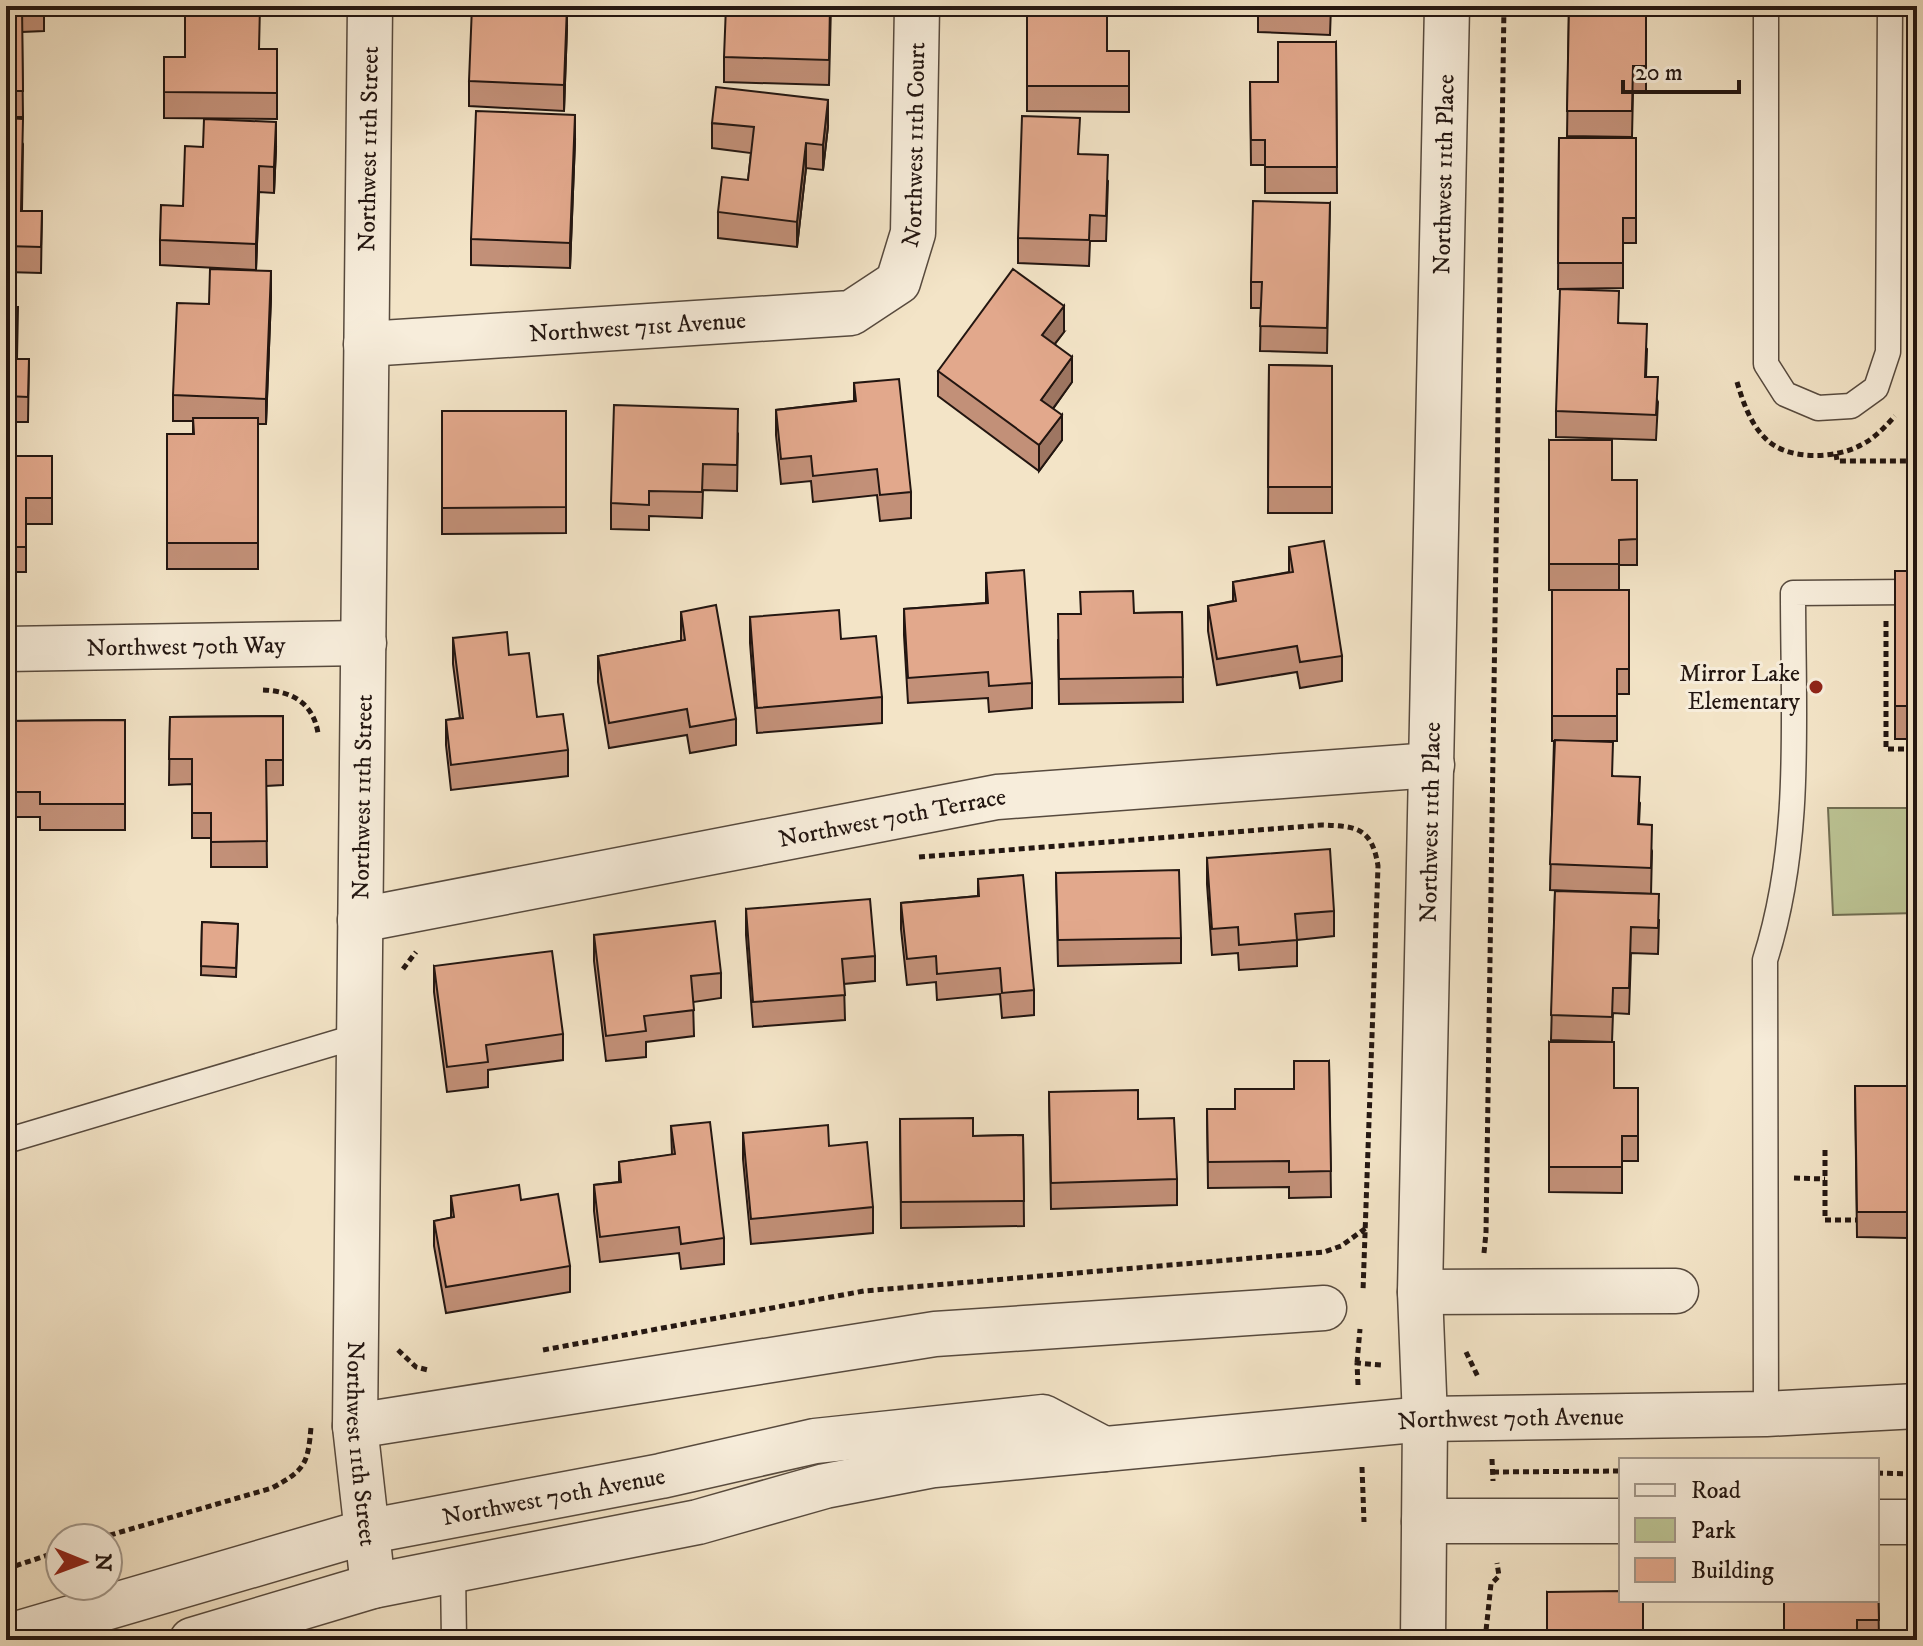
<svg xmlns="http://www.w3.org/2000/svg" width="1923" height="1646" font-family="'IM FELL DW Pica',serif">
<rect width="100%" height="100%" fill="#f3e4c7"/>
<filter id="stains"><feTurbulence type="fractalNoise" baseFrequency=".0025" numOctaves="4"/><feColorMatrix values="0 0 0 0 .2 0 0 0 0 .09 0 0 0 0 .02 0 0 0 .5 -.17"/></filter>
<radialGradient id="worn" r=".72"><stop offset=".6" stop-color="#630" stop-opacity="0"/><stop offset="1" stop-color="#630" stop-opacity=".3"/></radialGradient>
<path fill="#bcc494" stroke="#706d52" stroke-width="2" d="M1828,808H1917V913L1833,915Z"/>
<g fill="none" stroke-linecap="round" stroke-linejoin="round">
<g stroke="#574a3e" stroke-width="27">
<path id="service" d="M1766,6V364L1785,394L1818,408L1851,406L1876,388L1888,352L1890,6
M6,1141L358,1036
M1766,1414L1765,960C1803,841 1793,716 1793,593L1909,592
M453,1572L454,1640"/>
</g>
<g stroke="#574a3e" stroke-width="47">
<g id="minor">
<path id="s1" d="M370,6L355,1426L373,1586"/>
<path id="s2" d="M366,344L851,313L898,282L913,233L917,6"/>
<path id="s3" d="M6,649L364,643"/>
<path id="s4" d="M360,920L997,797L1432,765"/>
<path d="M1420,1292L1676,1291"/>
<path d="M355,1426L935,1334L1324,1308"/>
<path d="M1424,1521H1621"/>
<path d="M1877,1522H1917"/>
<path id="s5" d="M1423,1640L1425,1419L1420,1292L1447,6"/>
</g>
</g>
<g stroke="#574a3e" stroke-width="47">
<g id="tertiary">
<path id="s6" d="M6,1637L365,1532L661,1476L815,1441L1043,1417L1104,1449"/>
<path id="s7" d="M192,1640L373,1586L698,1522L825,1486L934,1465L1425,1419L1766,1414L1917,1406"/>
</g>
</g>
<path stroke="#231611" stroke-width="5" stroke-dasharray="6 4" stroke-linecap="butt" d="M1737,382C1743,402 1750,423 1765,438C1786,461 1836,459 1861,445C1875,438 1885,427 1895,416
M1836,454L1837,461H1917
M1886,621V749H1917
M263,690C292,691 313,703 318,733
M919,857L1322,825C1357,826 1372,828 1378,866L1363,1291
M403,969L416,952
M1825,1150V1220H1856
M1794,1178L1825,1179
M1484,1253L1486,1233L1504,6
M398,1350L416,1367L428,1370
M543,1350L864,1291L1324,1252L1341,1246L1366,1228
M1466,1352L1479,1379
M1357,1363L1360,1329
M1358,1385L1357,1363L1381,1365
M1492,1459L1493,1481
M1362,1467L1364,1522
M1493,1472L1621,1471
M1877,1473L1917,1474
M100,1538L272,1488C305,1470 308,1464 311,1427
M6,1569L60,1551
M1485,1640L1491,1584L1499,1576L1497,1563"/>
<use href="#service" stroke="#f7eddb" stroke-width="24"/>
<use href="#minor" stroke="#f7eddb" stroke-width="44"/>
<use href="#tertiary" stroke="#f7eddb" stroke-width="44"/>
</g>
<path fill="#c29078" stroke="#231611" stroke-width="2" d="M6,6H44V31L22,32L23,117H6Z
M831,6L829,85L724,82V57Z
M1027,6L1107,51H1129V112L1027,111Z
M1258,6H1331L1330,35L1258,32Z
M1569,6H1646V92H1633L1632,137L1567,136Z
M567,27L564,111L469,106V81Z
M1336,42L1337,193H1265V165H1251L1250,82H1278Z
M259,49H277V119L164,118V57H185Z
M6,118L23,144L22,211H42L41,273L6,272Z
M712,123L828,126L823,170L806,168L797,247L718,238V212L748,180L751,153L712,148Z
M1917,129V267H1916V250Z
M1559,138H1636V243H1623V288L1558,289Z
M575,141L570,268L471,265V239Z
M276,148L274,193L259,192L256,270L160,265V240L183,206Z
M1079,154L1108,181L1106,241H1090L1089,266L1018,263V238Z
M1330,203L1327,353L1260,351L1261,308H1251V282Z
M271,297L266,424H258V569H167V434H193V421H173V395L209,304Z
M6,307L17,359H29L28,422H6Z
M1619,323L1647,349L1646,377L1658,402L1656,440L1556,437V411Z
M1064,332L1055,344L1072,382L1053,409L1062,440L1039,471L938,396V371Z
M1269,365L1332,366V513H1268Z
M854,383L911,492V518L880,521L877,495L813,502L811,481L781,484L776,435V410L854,401Z
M442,411H566V533L442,534Z
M738,434L737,491L703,490L702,518L649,516V530L611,529V503Z
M1549,440L1612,480H1637V565H1619V590H1549Z
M6,456H52V524H26V572H6Z
M1289,547L1342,656V681L1300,688L1297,672L1217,685L1208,631V606L1233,601V582L1289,572Z
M1895,571H1917V739H1895Z
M986,573L1032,683V708L989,712L988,698L908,703L904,635V609L986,603Z
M1552,590H1629V694H1617V741H1585L1613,776L1640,803L1639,824L1652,851L1651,894L1550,890L1554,741H1552Z
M681,612L736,719V745L690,753L687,735L609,748L598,682V656L681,641Z
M1182,612L1183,702L1059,704L1058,640L1134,613Z
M750,617L841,639L882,697V723L757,733L750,643Z
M453,638L509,655L537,717L568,750V776L451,790L446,745V720L460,718L453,664Z
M283,716V785L266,786L267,867H211V838H192V784L169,785L170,717Z
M125,720V830H40V817H6V721Z
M1207,858L1334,911V936L1297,940V966L1239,970L1238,953L1212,955L1207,884Z
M1056,873L1181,938V963L1058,966Z
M978,879L1034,990V1015L1002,1018L1000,994L937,1000L936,982L907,985L901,929V903L978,896Z
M1555,891L1659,920L1658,954L1631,953L1629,1014L1613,1013L1612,1042L1551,1040Z
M746,909L875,956V981L844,984L845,1020L753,1027L746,935Z
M202,922L238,924L236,977L201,975Z
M594,935L721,973V998L693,1002L694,1036L646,1042V1057L606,1061L594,961Z
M434,966L563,1034V1060L488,1070V1087L447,1092L434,992Z
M1549,1042L1614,1088H1638V1161H1622V1193L1549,1192Z
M1329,1061L1331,1197L1289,1198V1187L1208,1188L1207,1109H1235L1294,1089Z
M1855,1086H1908V1238L1857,1237Z
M1049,1092L1138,1119L1177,1179V1205L1051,1209Z
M900,1119L973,1136L1023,1135L1024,1226L901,1228Z
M671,1126L724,1238V1264L681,1269L679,1253L600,1262L594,1211V1185L619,1182V1162L672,1155Z
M743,1133L829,1146L873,1207V1233L751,1244L743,1159Z
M451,1196L521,1200L570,1266V1292L446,1313L434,1246V1221L451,1218Z
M1878,1577L1879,1640H1784Z
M1547,1592L1643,1640H1547Z"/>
<path fill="#9e7662" stroke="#231611" stroke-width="2" d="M567,6V27L564,111V85Z
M828,100V126L823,170V145Z
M575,115V141L570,268V243Z
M276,122V148L274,193V167Z
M806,143V168L797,247V222Z
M259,166V192L256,270V244Z
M271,271V297L266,424V399Z
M1064,306V332L1042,360V335Z
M1072,357V382L1041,425V400Z
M1062,415V440L1039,471V445Z"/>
<path fill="#e2a88c" stroke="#231611" stroke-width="2" d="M6,6H22L23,91H6Z
M185,6H260L259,49H277V93L164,92V57H185Z
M472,6H567L564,85L469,81Z
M726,6H830L829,60L724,57Z
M1027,6H1107V51H1129V86H1027Z
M1258,6H1330V9Z
M1569,6H1646V66H1633L1632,111H1567Z
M1278,42H1336L1337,167H1265V140H1251L1250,82H1278Z
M716,87L828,100L823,145L806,143L797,222L718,212L722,177L748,180L754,127L712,123Z
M476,111L575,115L570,243L471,239Z
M1022,116L1080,118L1078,154L1108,155L1106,216L1090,215L1089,240L1018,238Z
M6,118L23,119L21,211H42L41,247L6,246Z
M204,119L276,122L274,167L259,166L256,244L160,240L161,205L183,206L185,146L203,147Z
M1916,129H1917V250H1916Z
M1559,138H1636V218H1623V263H1558Z
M1253,201L1330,203L1327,328L1260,326L1262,282H1251Z
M210,269L271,271L266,399L173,395L177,303L209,304Z
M1013,269L1064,306L1042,335L1072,357L1041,400L1062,415L1039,445L938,371Z
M1560,289L1619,291L1618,323L1647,324L1645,377H1658L1656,415L1556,411Z
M6,307H18L17,359H29L28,397L6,396Z
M1269,365L1332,366V487H1268Z
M899,379L911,492L880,495L877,469L813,476L811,456L781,459L776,410L856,401L854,383Z
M614,405L738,409L737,465L703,464L702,492L649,491V505L611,503Z
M442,411H566V507L442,508Z
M193,418H258V543H167V434H194Z
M1549,440H1612V480H1637V539L1619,540V564H1549Z
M6,456H52V498H26V547H6Z
M1324,541L1342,656L1300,662L1297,646L1217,659L1208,606L1236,601L1233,582L1293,572L1289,547Z
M1024,570L1032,683L989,686L988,672L908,678L904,609L988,603L986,573Z
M1895,571H1917V706H1895Z
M1552,590H1629V669H1617V716H1552Z
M1133,591L1134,613L1182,612L1183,677L1059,679L1058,614H1081L1080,592Z
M716,605L736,719L690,727L687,709L609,723L598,656L685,640L681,612Z
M839,610L841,639L876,636L882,697L757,708L750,617Z
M507,632L509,655L529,653L537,717L563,714L568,750L451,765L446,720L463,718L453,638Z
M283,716V760H266L267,841L211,842V813H192V759H169L170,717Z
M125,720V804H40V792H6V721Z
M1555,740L1613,742L1612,776L1640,777L1638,824L1652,825L1651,868L1550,864Z
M1330,849L1334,911L1295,914L1297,940L1239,945L1238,927L1212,929L1207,858Z
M1179,870L1181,938L1058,940L1056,873Z
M1023,875L1034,990L1002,993L1000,968L937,974L936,956L907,959L901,903L979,896L978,879Z
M1555,891L1659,894L1658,928L1631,927L1629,988H1613L1612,1017L1551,1015Z
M870,899L875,956L842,959L845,995L753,1002L746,909Z
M715,921L721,973L691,976L694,1010L644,1016L646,1031L606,1036L594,935Z
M202,922L238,924L236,968L201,966Z
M552,951L563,1034L486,1045L488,1062L447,1067L434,966Z
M1549,1042H1614V1088H1638V1136H1622V1167H1549Z
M1294,1061H1329L1331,1171L1289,1172V1161L1208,1162L1207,1109H1235V1089H1294Z
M1855,1086H1908V1212H1857Z
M1138,1090V1119L1174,1118L1177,1179L1051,1183L1049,1092Z
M973,1118V1136L1023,1135L1024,1201L901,1202L900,1119Z
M710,1122L724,1238L681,1244L679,1227L600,1237L594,1185L621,1182L619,1162L675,1154L671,1126Z
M828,1125L829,1146L867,1142L873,1207L751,1219L743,1133Z
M519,1185L521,1200L558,1194L570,1266L446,1287L434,1221L454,1217L451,1196Z
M1877,1577H1878L1879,1620H1857V1640H1784V1600H1877Z
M1621,1591V1600H1643V1640H1572V1636H1547V1592Z"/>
<circle fill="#8f2418" stroke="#f7eddb" stroke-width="3" cx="1816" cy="687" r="8"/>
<g text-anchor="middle" stroke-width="6" stroke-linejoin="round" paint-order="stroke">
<g font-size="24" fill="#231611" stroke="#f7eddb">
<text dy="8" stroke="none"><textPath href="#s2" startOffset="682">Northwest 11th Court</textPath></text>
<text transform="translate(368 149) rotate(-89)" y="8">Northwest 11th Street</text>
<text dy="8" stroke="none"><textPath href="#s5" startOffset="1466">Northwest 11th Place</textPath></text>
<text dy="8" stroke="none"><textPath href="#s2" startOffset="272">Northwest 71st Avenue</textPath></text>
<text dy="8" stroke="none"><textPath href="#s3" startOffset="180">Northwest 70th Way</textPath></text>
<text transform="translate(362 797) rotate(-89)" y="8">Northwest 11th Street</text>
<text dy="8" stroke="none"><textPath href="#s4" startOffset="542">Northwest 70th Terrace</textPath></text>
<text dy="8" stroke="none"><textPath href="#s5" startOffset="818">Northwest 11th Place</textPath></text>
<text dy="8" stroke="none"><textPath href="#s7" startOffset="1342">Northwest 70th Avenue</textPath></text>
<text dy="8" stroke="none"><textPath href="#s1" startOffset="1438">Northwest 11th Street</textPath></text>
<text dy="8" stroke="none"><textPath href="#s6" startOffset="566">Northwest 70th Avenue</textPath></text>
</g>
<g font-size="24" fill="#231611" stroke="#f7eddb" text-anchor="end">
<text x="1800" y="681">Mirror Lake<tspan x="1800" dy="28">Elementary</tspan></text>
</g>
</g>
<rect width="1923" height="1646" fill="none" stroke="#f3e4c7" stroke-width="32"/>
<rect x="8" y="8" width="1907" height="1630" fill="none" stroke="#231611" stroke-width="4"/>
<rect x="16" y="16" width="1891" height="1614" fill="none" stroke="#231611" stroke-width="2"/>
<rect x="1619" y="1458" width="260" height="144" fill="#f7eddb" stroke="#a2978a" stroke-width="2"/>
<rect x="1635" y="1484" width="40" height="12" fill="#f7eddb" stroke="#a2978a" stroke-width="2"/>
<text x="1691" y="1498" font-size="24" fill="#231611">Road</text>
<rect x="1635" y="1518" width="40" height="24" fill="#bcc494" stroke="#a2978a" stroke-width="2"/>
<text x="1691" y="1538" font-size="24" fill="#231611">Park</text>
<rect x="1635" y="1558" width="40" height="24" fill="#e2a88c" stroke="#a2978a" stroke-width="2"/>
<text x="1691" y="1578" font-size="24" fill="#231611">Building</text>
<g transform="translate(84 1562) rotate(91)"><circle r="38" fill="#f7eddb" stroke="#a2978a" stroke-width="2"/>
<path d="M0-6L14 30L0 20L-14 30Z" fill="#8f2418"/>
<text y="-12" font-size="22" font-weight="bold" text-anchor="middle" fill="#231611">N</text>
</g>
<path d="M1623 80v12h116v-12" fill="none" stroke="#231611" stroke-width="4"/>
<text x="1635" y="80" font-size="24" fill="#231611" stroke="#f7eddb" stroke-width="6" paint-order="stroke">20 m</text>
<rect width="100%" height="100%" filter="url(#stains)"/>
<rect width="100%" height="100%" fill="url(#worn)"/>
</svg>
